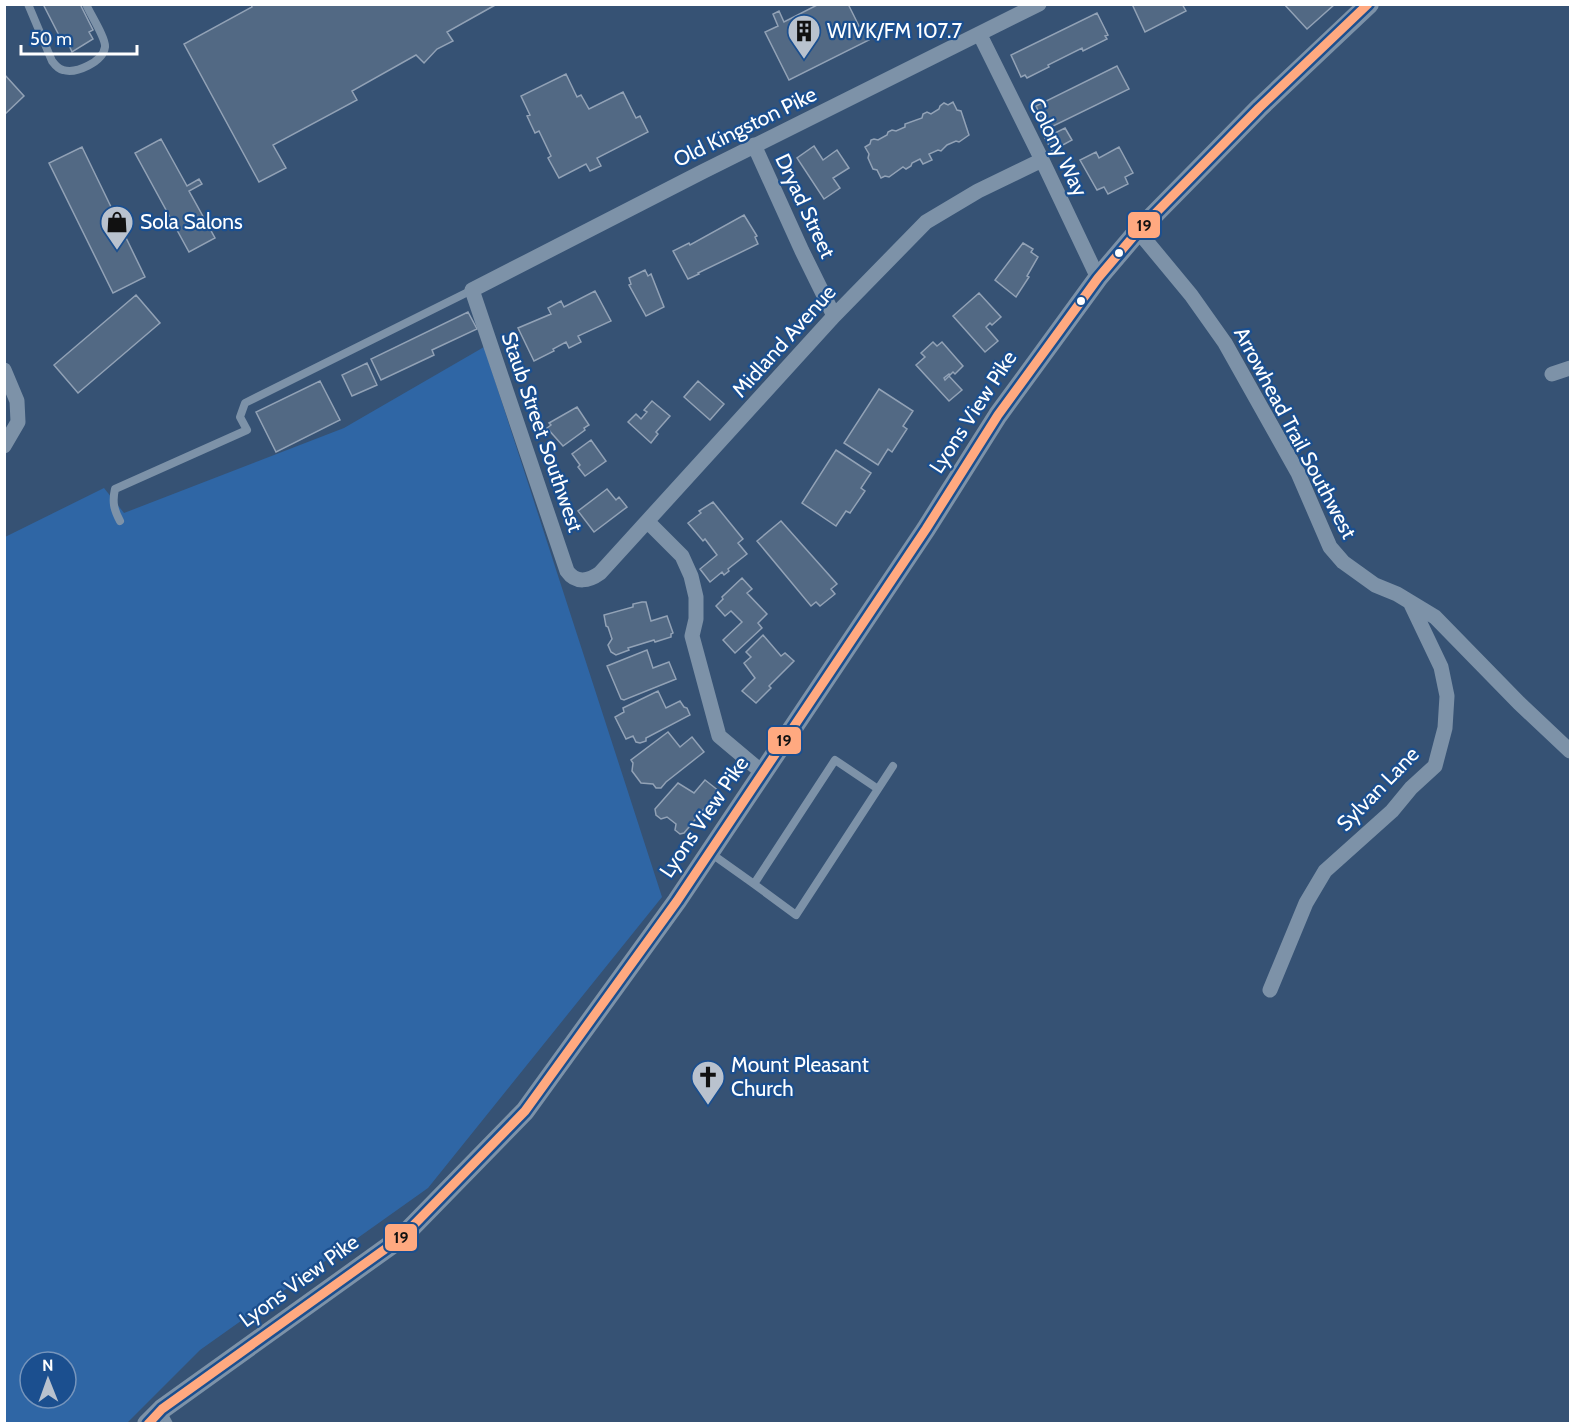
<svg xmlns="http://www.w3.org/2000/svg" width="1575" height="1428" font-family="Cabin,sans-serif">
<rect width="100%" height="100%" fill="#365274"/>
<path fill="#2f66a5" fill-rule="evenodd" d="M484,347L662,897L428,1188L200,1350L127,1423H5V537L104,488L124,513L344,428ZM30,1362H66V1398H30Z"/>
<path fill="#526984" stroke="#92a2b6" stroke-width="1.5" d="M43,4H80L93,30L89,32L93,39L72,52L68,43L64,45Z
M497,4L447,32L453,41L437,49L424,63L416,55L352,91L357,100L273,145L286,168L259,182L184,44L252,7L251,4Z
M819,4H848L860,28L863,26L869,40L789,80L765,32L778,26L773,14L779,11L784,22Z
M1132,4H1182L1186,11L1145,32Z
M1284,4H1335L1307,29Z
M1097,13L1108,35L1105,36L1107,39L1083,51L1082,48L1048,65L1049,67L1027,78L1025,75L1021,77L1011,55Z
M1117,66L1129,89L1047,129L1036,106Z
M4,74L24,96L4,115Z
M566,74L577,97L581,95L589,109L623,92L636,118L640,116L648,132L597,158L601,166L590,171L586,164L559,178L548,158L551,156L539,131L535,133L527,116L530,115L521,96Z
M953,102L957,110L961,111L969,135L959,142L956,141L947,145L941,151L938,150L929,154L932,160L923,164L920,159L912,163L911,166L906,169L903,167L889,177L885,176L881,178L877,170L873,169L868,158L869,154L865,147L870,144L871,140L874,139L878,140L887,135L888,132L892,130L896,131L905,127V124L922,118L923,114L927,112L931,114L939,109L940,106L944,103L948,105Z
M1065,128L1072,140L1052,151L1045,138Z
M161,139L187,186L199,179L202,184L189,191L215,238L189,252L135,153Z
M814,146L823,160L837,150L849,168L833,178L840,188L824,199L797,158Z
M82,147L145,277L113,293L49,163Z
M1119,147L1133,173L1125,177L1128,184L1108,194L1104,187L1097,190L1080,160L1096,152L1099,158Z
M744,215L757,236L755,237L758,244L698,273L699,274L688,279L673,251L689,243L690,245Z
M1023,243L1033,249L1031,252L1038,257L1027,276L1029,277L1016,297L995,280Z
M645,270L648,276L651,274L664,307L646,316L629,285L631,284L629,278Z
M595,291L611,321L578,336L581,342L569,348L566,342L553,349L554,351L534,361L518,328L551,314L548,308L561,301L564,307Z
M979,293L1001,317L992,325L990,323L986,327L998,341L985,352L953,316Z
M136,295L160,323L78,393L54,365Z
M468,312L477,329L432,350L434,355L381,380L371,359Z
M933,342L937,346L942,342L963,366L955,374L953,372L950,375L949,374L944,378L945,380L949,376L962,390L949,401L916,365L925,357L921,353Z
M367,363L377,385L352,396L342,375Z
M320,381L340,420L276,452L256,412Z
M698,381L724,404L710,420L684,397Z
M879,389L913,411L903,426L907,429L892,452L888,449L878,465L844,443Z
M652,401L670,416L656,432L658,434L651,443L628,422L636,414L641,419L647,412L644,410Z
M577,407L589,425L584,428L585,430L563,446L547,428L551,425L549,423Z
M591,440L606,461L585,476L578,467L580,465L572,454Z
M836,450L871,473L861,488L865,491L850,513L846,511L836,526L802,503Z
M607,489L616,500L619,497L627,507L594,532L578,511Z
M713,502L743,539L738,543L747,554L728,569L729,571L724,575L722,572L710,582L700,569L717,555L705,539L703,541L688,523L701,513L699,511Z
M781,521L837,584L831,589L835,594L820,606L816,602L811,606L757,541Z
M742,578L752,589L747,593L767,614L758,623L762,628L735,653L723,640L742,622L731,611L725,616L716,606L723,599L722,597Z
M642,602H646L651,621L667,616L673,633L671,634V637L655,642L654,640L628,648L629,650L616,655L611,652L608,645L612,639L608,627L606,626L604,615L633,607V604Z
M763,635L781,656L785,653L794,661L769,686L771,688L756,703L742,691L755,678L744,663L751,657L746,652Z
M647,650L653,668L669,662L676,679L624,700L621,699L607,666Z
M658,691L666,708L680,701L684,707L687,708L690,715L646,738V741L640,743L636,742L633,736L626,739L615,717L624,712L623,708Z
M668,732L680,747L692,737L704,752L666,782L661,788H656L653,784L641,783L632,771L633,763L631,760Z
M705,780L719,791L684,833L680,834L675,830L676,824L667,817L661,819L656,815L655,809L678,783L694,793Z"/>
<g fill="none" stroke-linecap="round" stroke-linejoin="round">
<path stroke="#7d92a8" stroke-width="8" d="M28,4L52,61C55,65 58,69 63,70C76,74 103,62 105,47C106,38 90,14 86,4
M120,521C114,510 112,502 115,489L247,430L240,417L245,403L472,290
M878,789L835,760L754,884L796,915L893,766
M709,852L754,884
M162,1411L169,1424"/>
<path stroke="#7d92a8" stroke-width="15" d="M1039,4L702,172L472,290L567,571C576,584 589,581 600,573L834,316L926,222L978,191L1042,160
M980,35L1042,160L1098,278
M754,145L802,251L834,316
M1138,231L1191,295L1225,343L1298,473L1330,547L1343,562L1375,585L1397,594L1435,617L1519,703L1570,751
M4,370L17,401L18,422L4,446
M1552,374L1570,368
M648,522L682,556L691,576L696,597V619L692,636L719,736L763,773
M1270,990L1306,903L1325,871L1392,811L1411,788L1435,766L1445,728L1447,696L1441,667L1410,602"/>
<path stroke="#7d92a8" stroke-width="20" d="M147,1424L162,1409L402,1237L525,1111L677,901L926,529L998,415L1098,278L1138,231L1259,108L1369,4"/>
<g stroke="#1b4f8f" stroke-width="14">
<path id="bus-1" d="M148,1424L162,1409L402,1237L525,1111L677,901L926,529L998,415L1098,278L1138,231L1259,108L1368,4"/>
</g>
<use href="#bus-1" stroke="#ffa980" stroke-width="9"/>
</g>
<defs>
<g id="building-pin" transform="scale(1.725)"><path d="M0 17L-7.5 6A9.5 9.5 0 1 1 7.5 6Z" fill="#b9c2ce" stroke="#1b4f8f"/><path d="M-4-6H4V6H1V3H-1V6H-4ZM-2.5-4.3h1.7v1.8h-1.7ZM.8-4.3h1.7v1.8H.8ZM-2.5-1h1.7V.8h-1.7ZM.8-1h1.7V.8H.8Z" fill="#111"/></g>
<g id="shop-pin" transform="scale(1.725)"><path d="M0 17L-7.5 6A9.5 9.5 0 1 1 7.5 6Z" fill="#b9c2ce" stroke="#1b4f8f"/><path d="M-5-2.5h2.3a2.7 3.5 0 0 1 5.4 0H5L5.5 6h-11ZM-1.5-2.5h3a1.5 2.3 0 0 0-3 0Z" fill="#111"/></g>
<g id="church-pin" transform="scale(1.725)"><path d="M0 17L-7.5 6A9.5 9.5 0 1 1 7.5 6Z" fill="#b9c2ce" stroke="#1b4f8f"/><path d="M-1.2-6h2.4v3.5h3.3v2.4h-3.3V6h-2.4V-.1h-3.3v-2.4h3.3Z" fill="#111"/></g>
</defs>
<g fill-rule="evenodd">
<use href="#building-pin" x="804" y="31"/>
<use href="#shop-pin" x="117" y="222"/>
<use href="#church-pin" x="708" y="1077"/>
</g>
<g fill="#fff" stroke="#1b4f8f" stroke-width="2">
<circle cx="1119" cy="253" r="5"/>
<circle cx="1081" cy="301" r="5"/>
</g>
<g text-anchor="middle" stroke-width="4.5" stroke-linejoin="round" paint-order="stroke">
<g font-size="21" fill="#fff" stroke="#1b4f8f" text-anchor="start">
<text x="827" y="38">WIVK/FM 107.7</text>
<text x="140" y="229">Sola Salons</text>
<text x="731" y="1072">Mount Pleasant<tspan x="731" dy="24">Church</tspan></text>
</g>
<g font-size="21" fill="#fff" stroke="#1b4f8f">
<text transform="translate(745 127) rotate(-26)" y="7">Old Kingston Pike</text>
<text transform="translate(1058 147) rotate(64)" y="7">Colony Way</text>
<text transform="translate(805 206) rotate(65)" y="7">Dryad Street</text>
<text transform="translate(784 341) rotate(-48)" y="7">Midland Avenue</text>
<text transform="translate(973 412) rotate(-57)" y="7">Lyons View Pike</text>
<text transform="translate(542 432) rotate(71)" y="7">Staub Street Southwest</text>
<text transform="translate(1295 433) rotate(62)" y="7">Arrowhead Trail Southwest</text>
<text transform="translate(1378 789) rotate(-46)" y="7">Sylvan Lane</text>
<text transform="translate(704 817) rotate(-56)" y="7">Lyons View Pike</text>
<text transform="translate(299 1281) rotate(-36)" y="7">Lyons View Pike</text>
</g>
</g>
<g stroke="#1b4f8f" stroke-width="2">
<rect x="1127" y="211" width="34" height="28" rx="6" fill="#ffa980"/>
<rect x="767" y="726" width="35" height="29" rx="6" fill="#ffa980"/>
<rect x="384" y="1223" width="34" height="29" rx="6" fill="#ffa980"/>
</g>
<g font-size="16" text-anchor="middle" font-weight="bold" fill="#111">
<text x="1144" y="231">19</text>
<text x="784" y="746">19</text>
<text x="401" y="1243">19</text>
</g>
<rect width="1575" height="1428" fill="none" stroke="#ffffff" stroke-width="12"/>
<g transform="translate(48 1380) rotate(359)"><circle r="28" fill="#1b4f8f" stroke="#7695bc" stroke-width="1.5"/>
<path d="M0-4.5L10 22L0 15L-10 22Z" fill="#b9c2ce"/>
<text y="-9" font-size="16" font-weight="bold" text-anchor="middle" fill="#ffffff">N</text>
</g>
<path d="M21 45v9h116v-9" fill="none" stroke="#ffffff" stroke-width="3"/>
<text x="30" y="45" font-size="18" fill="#ffffff" stroke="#1b4f8f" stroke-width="4.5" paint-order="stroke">50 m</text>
</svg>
